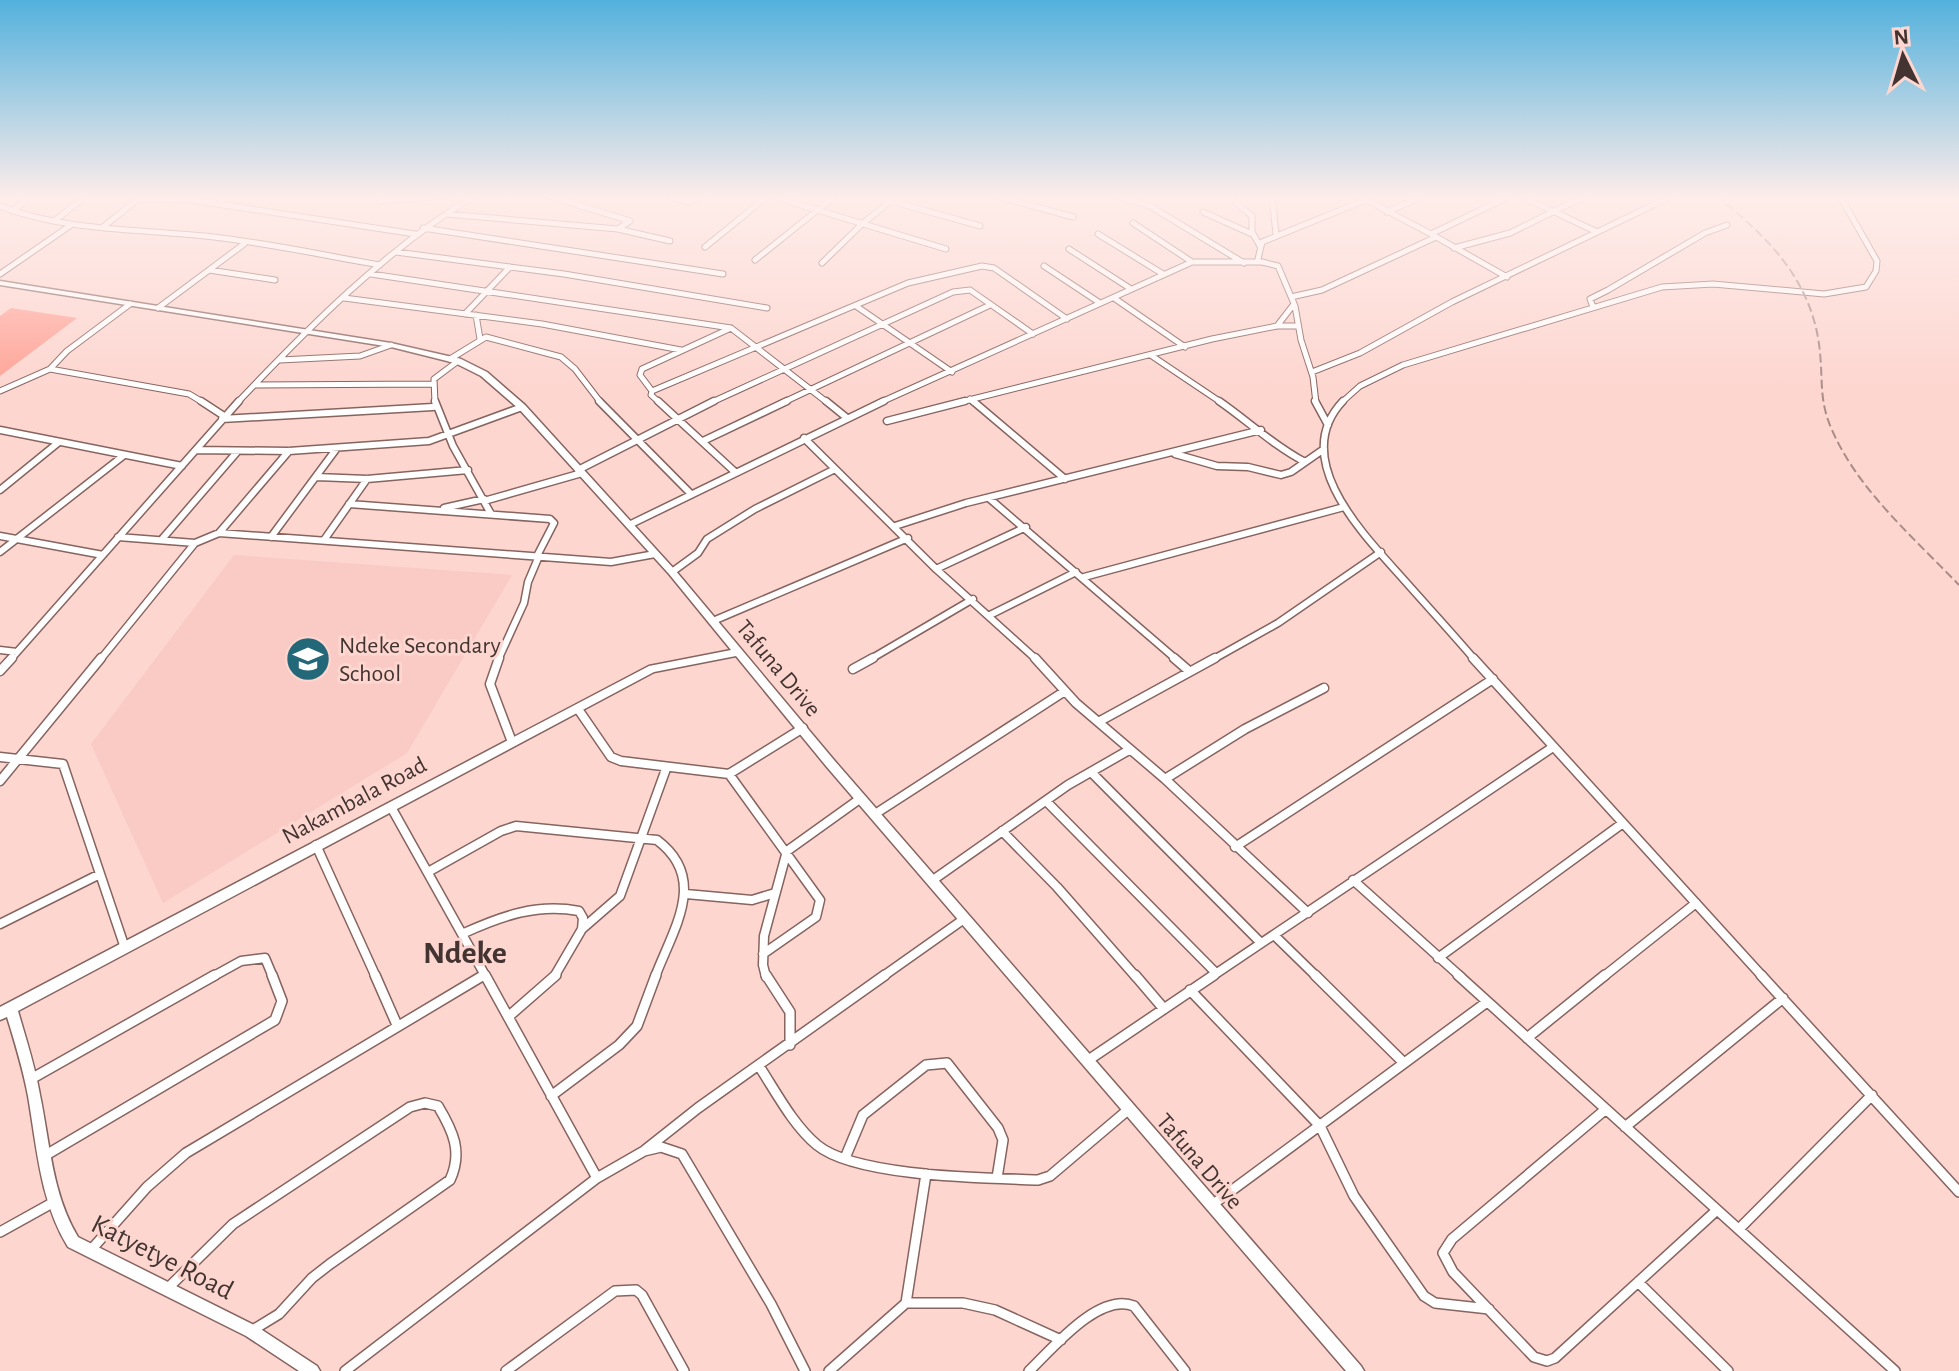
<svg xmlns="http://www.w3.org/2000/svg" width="1959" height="1371" font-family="'Alegreya Sans',sans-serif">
<rect width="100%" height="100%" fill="#fdd6d0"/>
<path fill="#facac4" d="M234,555L512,575L407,753L163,903L91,744Z"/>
<path fill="#ffa397" d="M11,308L77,318L0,376V316Z"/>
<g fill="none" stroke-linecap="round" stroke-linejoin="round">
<g stroke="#86645f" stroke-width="7">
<path id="street-far3" d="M549,196L630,221L618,229
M667,196L689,202L704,196
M771,196L946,249
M996,196L1073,217
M1117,196L1150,206L1244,263
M1272,196L1276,234
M1359,196L1431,234
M1521,196L1597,232
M139,199L191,200L415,234
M380,201L443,196
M891,201L980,226
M1235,202L1252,216V232L1260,246
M0,206C65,231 136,229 205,236C263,242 322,255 380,265
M12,211L32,196
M1203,212L1252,234
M1387,212L1423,196
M446,214L618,229L670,241
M54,221L86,196
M1133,223L1192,262
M103,227L142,196
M423,228L723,274
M1098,234L1163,274
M705,247L768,196
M1454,248L1510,233L1585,196
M1069,249L1131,289
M396,252L564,274L767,308
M1258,259L1262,242L1363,201
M755,260L835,196
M822,263L862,224L897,196
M1044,266L1100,303
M209,270L275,280
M0,274L71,225
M371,274L731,328L828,403
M1507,277L1431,234L1510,196
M1291,297L1322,290L1436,237
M344,298L542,324L681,350
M1114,298L1185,347
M856,306L952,372
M1593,307L1590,299L1608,290L1705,233L1727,225
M158,308L244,244
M465,314L510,267
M476,315L480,339
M1277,326L1294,304
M1152,356L1222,403
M450,359L486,337L561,357L575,369L601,403
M280,360L360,356L391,345
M50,369L189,394L204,403
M1312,372L1360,353L1452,302L1672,196
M255,385L432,384
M0,391L50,369L67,351L130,304
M652,391L640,375L642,369L731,328
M970,399L975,403
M237,403C308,328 385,250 474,196
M435,403L434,379L458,361
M660,403L651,395L652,391L908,283L982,266L994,268L1067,319
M710,403L953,292L970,290L1033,334
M782,403L990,305
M879,403L1192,262H1262L1278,266L1295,306L1301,340L1313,377L1316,403
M957,403L1212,339L1277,326H1298
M1341,403L1360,386L1403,365L1662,287L1713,284L1824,294L1866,287L1876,271L1877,261L1840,196"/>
</g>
<g stroke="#86645f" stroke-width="9">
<path id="street-far2" d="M201,401L224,416
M435,401L453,446L491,514
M599,401L691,494
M658,401L735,472
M826,401L847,418
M973,401L1065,479
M1219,401C1248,421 1274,446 1305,462
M1315,401L1328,425
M1343,401C1287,460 1367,538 1405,581C1428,607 1452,633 1475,660
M222,419L433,407
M887,421L965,401
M0,430L182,466
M804,438L936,569L1037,660
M703,441L787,401
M196,450L289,451L429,441L522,407
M1175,454L1217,466L1248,467L1281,475L1291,472L1324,449
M578,470L714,401
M317,477L367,479L468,470
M0,490L59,442
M990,499L1177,660
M484,501L582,473
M349,504L550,519L554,523L537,556
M444,508L484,499
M629,525L884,401
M895,526L966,503L1261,430
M219,533L289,451
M0,536L103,555
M271,537L337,448
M163,538L237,452
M324,540L367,479
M195,543L219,533L611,562L655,554
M0,552L123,456
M936,569L1026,527
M672,572L698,553L707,539L755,509L835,469
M1084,577L1344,507
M990,615L1076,572
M713,621L908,538
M0,650L17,652
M10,660L239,401
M100,660L195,543L118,537
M498,660L524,603L528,582L539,556
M869,660L973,599
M1212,660L1278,623L1381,552"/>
</g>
<g stroke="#86645f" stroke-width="11">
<path id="street-far1" d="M499,658L490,684L512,742
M1035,658L1076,703L1165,779L1308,913
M1174,658L1189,671
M1473,658L1763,977
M853,669L873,658
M0,671L12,658
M578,709L611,757L621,761L729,774L820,900L816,917L763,954
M1100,721L1215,658
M0,757L63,764L125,948
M1091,772L1261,943
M729,774L803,728
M1165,779L1245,729L1324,688
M0,781L101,658
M1046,801L1216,973
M391,807L486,977
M875,814L1065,691
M1002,831L1057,887L1136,977
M316,845L376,977
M1235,847L1493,679
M428,872L501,831L516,826L657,840C709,879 673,929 655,977
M933,880L1068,785L1129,750
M1353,880L1461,977
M686,894L752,900L775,893
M0,924L98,875
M464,933C502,916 537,903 579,911L583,918L582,929
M1274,935L1317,977
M1438,958L1623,823
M212,977L241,961L265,958L273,977
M481,977L485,975
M554,977L582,929L620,896L666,769
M766,977L763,965L764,936L787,851L861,798
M882,977L964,919
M1211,977L1553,747
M1603,977L1696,903"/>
</g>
<g stroke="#86645f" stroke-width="12">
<path id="street" d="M375,975L397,1025
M485,975L597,1178
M766,975L790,1012V1045
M1135,975L1164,1009
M1315,975L1404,1063
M1458,975L1895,1371
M1761,975L1959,1192
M1190,990L1320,1126L1354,1196L1424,1296L1435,1303L1489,1309
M508,1017L556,975
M1527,1038L1605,975
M1087,1061L1214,975
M759,1066C776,1092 793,1125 817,1145C856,1177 986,1178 1038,1180L1050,1176L1129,1109
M31,1079L215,975
M551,1096L619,1045L637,1026L656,975
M1606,1109L1452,1239L1443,1253L1453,1272L1534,1357L1547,1361L1555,1358L1717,1210
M1625,1127L1783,998
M645,1150L698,1108L885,975
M46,1155L275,1020L282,1001L272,975
M845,1158L863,1115L926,1065L947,1063L998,1128L1003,1140L997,1178
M1212,1205L1487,1002
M1739,1229L1872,1095
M0,1232L54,1202
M90,1251L147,1187L186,1153L484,975
M1638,1282L1728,1371
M168,1288L233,1224L410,1107L425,1103L438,1106C453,1131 463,1152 450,1180L330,1264L312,1278L279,1314L251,1331
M906,1303H963L995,1310L1061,1340
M345,1371L597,1178L644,1151L661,1147L682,1154L771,1304L805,1371
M506,1371L615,1291L636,1290L642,1295L684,1371
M829,1371L906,1303L926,1174
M1029,1371C1053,1348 1099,1292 1134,1306L1185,1371"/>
</g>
<g stroke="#86645f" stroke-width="3">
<path id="secondary" d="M0,281L391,343L461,359L487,372L525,405L675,570L834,760L1361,1366L1364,1371H1346L826,766L736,656L654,672L18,1011C26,1039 35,1066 40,1095C50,1143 52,1194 78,1237L256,1326L317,1366L320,1371H299L246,1336L68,1247C40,1201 37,1148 28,1096C23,1069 15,1043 7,1017L0,1020V1007L649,666L731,650L669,574L519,409L481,376L455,363L391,347L0,285Z"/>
</g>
<use href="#street-far3" stroke="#fff" stroke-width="5"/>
<use href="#street-far2" stroke="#fff" stroke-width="6"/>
<use href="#street-far1" stroke="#fff" stroke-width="8"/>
<use href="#street" stroke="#fff" stroke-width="9"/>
<use href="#secondary" fill="#fff" fill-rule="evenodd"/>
<path stroke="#a88c88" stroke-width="2" stroke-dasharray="9 4" stroke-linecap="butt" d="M1716,196C1769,237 1814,283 1820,353C1823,382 1819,401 1832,430C1858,490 1914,538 1959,585"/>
</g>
<linearGradient id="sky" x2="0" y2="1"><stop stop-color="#53b1dd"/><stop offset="0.51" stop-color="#feedea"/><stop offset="1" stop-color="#feedea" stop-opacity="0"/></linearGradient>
<rect width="1959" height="388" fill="url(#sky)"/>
<defs>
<g id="school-disc" transform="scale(2.3)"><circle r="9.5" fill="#236878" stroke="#fdd6d0"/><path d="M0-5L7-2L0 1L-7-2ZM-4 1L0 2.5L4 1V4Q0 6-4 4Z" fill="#fff"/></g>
</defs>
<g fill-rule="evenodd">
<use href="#school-disc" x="308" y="659"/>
</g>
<g text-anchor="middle" stroke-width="6" stroke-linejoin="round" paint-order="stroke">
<g font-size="24" fill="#433431" stroke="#fdd6d0" text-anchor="start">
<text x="339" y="653">Ndeke Secondary<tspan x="339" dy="28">School</tspan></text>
</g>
<g font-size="24" fill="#433431" stroke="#fdd6d0">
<text transform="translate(779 668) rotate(50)" y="8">Tafuna Drive</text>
<text transform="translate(354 800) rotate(-28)" y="8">Nakambala Road</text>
<text transform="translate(1200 1161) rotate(49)" y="8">Tafuna Drive</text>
</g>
<g font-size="28" fill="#433431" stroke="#fdd6d0">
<text transform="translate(163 1256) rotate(27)" y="10">Katyetye Road</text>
</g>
<g font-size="32" font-weight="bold" fill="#433431" stroke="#fdd6d0">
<text x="465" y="963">Ndeke</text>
</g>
</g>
<g transform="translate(1903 56) rotate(355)" stroke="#fdd6d0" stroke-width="6" paint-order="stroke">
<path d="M0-6L14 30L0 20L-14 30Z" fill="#433431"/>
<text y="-12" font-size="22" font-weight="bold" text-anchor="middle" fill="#433431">N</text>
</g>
</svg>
